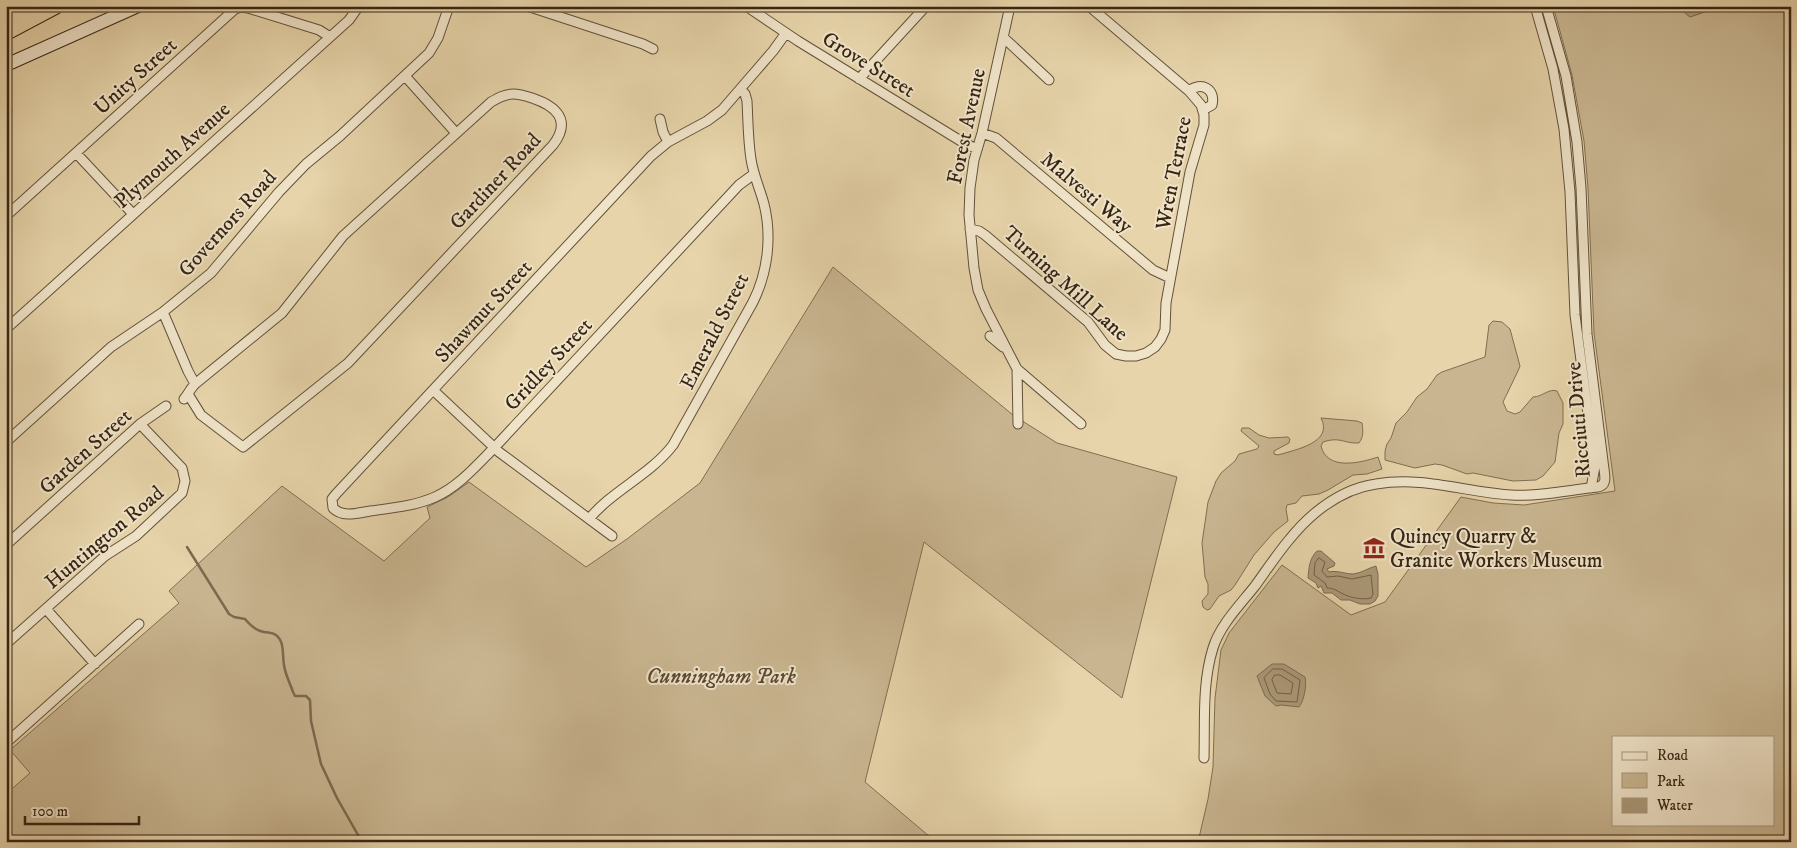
<svg xmlns="http://www.w3.org/2000/svg" width="1797" height="848" font-family="'IM FELL DW Pica',serif">
<rect width="100%" height="100%" fill="#e7d4aa"/>
<filter id="stains"><feTurbulence type="fractalNoise" baseFrequency=".004" numOctaves="4"/><feColorMatrix values="0 0 0 0 .2 0 0 0 0 .09 0 0 0 0 .02 0 0 0 .5 -.17"/></filter>
<radialGradient id="worn" r=".72"><stop offset=".6" stop-color="#630" stop-opacity="0"/><stop offset="1" stop-color="#630" stop-opacity=".3"/></radialGradient>
<path fill="#c9b691" stroke="#806e53" fill-rule="evenodd" d="M1553,6H1791V842H1198L1208,799L1213,767L1215,698L1221,650L1229,633L1282,565L1351,615L1385,602L1461,497L1493,503L1524,505L1615,491L1594,333L1588,188L1584,141L1572,75ZM1613,737H1773V824H1613Z
M833,267L1013,415L1057,443L1177,477L1122,698L924,542L865,782L936,842H6V794L30,773L10,750L179,603L169,591L282,486L384,561L430,518L427,507L448,497L469,482L586,567L627,539L700,483Z
M1493,321L1502,322L1510,329L1520,366L1518,371L1503,402L1507,411L1515,414L1520,412L1533,397C1542,397 1549,388 1557,391L1563,403V424L1559,433L1555,462L1543,476L1536,480L1513,481L1473,473L1467,474L1442,465L1435,464L1415,468L1385,460V451L1387,444L1391,438L1396,423L1407,412L1417,397L1427,389L1437,375L1442,372L1485,357L1489,325Z
M1321,418L1357,421L1362,423C1363,431 1364,436 1359,443C1344,444 1340,436 1323,442L1321,446C1327,471 1360,463 1378,457L1382,469L1367,474L1353,475L1328,490L1319,494L1302,496L1296,503L1287,505L1286,509L1288,521L1274,532L1254,555L1235,585L1231,590L1219,596L1210,609L1207,610L1203,607L1202,601L1208,594V584L1205,577L1202,543L1208,502L1216,481L1221,473L1235,461L1239,454L1257,449L1259,446L1241,431L1242,428H1249L1259,435L1269,438L1288,437L1290,439L1289,443L1274,451V454L1278,455C1294,450 1334,443 1321,418Z"/>
<path fill="#ab9877" stroke="#7c6a50" d="M1676,6H1715L1708,11L1690,17Z
M1317,551H1321L1335,563L1334,566L1327,569L1329,572C1337,570 1345,574 1353,574C1362,573 1368,568 1376,566L1378,574V596L1375,601L1370,604H1360L1350,600H1341L1332,593H1324L1321,586L1318,588L1316,583L1308,578C1309,568 1309,559 1317,551Z
M1272,664H1284L1305,677C1307,685 1304,701 1299,707L1281,705L1276,706L1265,696L1257,676Z"/>
<g fill="none" stroke-linecap="round" stroke-linejoin="round">
<path stroke="#705e46" stroke-width="1" d="M1319,558L1325,562L1322,571L1327,577L1338,576L1352,579L1371,575L1373,594L1371,598C1363,600 1351,598 1343,594C1337,591 1334,588 1327,588L1325,583L1314,575L1315,563Z
M1273,669H1282L1300,680L1297,702L1276,701L1270,694L1264,678Z
M1275,675H1280L1293,683L1291,694L1277,693L1272,680Z"/>
<path stroke="#7c6a50" stroke-width="2.5" d="M187,547L229,614L234,617L245,619C250,625 256,631 264,632C269,633 272,632 276,635C285,642 282,655 284,665C285,674 290,683 293,692L295,696H306L310,700L311,721L321,764L337,798L362,842"/>
<g stroke="#62513a" stroke-width="11">
<path id="street" d="M527,6L643,44L653,49
M746,6L798,41L964,143L977,149
M1010,6L982,133L974,160L970,188L969,215L974,268L978,290L986,309L1017,369L1018,424
M1535,6L1553,69L1564,129L1570,192L1575,315L1595,467L1591,488
M1003,37L1049,80
M405,76L456,133
M859,79L926,6
M1189,91C1201,81 1216,89 1212,105L1203,110
M6,111H7
M660,119L663,132L668,142
M982,133L996,138L1153,270L1170,278
M76,153L133,214
M754,174L739,185L494,448C476,466 458,487 435,497C415,506 392,508 370,511C358,513 343,518 333,508L332,499L336,494L651,156L668,142L707,121L722,110L773,51L786,33
M6,216L235,9L241,7L248,8L319,30L330,37
M970,229L979,231L985,235L1088,322L1105,345L1116,354L1126,356H1136L1146,353L1155,347L1161,339L1165,330L1166,303L1190,172L1204,125V115L1201,105L1189,91L1089,6
M163,312L188,371L195,384
M6,329L349,20L359,6
M990,336L1003,347
M1017,369L1081,424
M433,390L499,452L612,536
M184,399C188,394 191,388 195,384L282,313L343,236L491,102C498,98 505,94 513,94C520,94 526,96 532,98C556,106 572,120 553,145L348,363L243,447L201,415L188,394
M6,442L111,347L163,312L211,273L279,192L306,164L340,136L429,53L438,38L449,6
M589,519C613,490 650,475 673,445L753,302C768,272 772,236 764,204C760,189 753,174 751,159C748,140 748,120 747,101L745,94L741,90
M6,545L140,424L166,406
M46,609L95,664
M6,644L105,556L136,536L182,493L185,481L182,468L140,424
M6,743L139,624
M1204,758C1205,721 1202,683 1213,648C1220,625 1240,605 1255,586C1273,561 1291,533 1315,513C1332,499 1354,487 1376,484C1423,476 1464,492 1511,495C1539,497 1569,490 1598,487C1607,485 1605,477 1604,469L1587,334L1581,188L1577,142L1566,76L1546,6"/>
</g>
<g stroke="#362515" stroke-width="14">
<path id="secondary" d="M6,65L138,6"/>
</g>
<g stroke="#362515" stroke-width="18">
<path id="highway" d="M6,14L21,6
M6,32L55,6"/>
</g>
<use href="#street" stroke="#efe3c8" stroke-width="9"/>
<use href="#secondary" stroke="#efe3c8" stroke-width="12"/>
<use href="#highway" stroke="#e7d4aa" stroke-width="16"/>
</g>
<defs>
<g id="museum-bare" transform="scale(1.725)"><path d="M0-6L6-3V-2H-6V-3ZM-5-1h2V3h-2ZM-1-1h2V3h-2ZM3-1h2V3H3ZM-6 4H6V6H-6Z" fill="#8f2418" stroke="#efe3c8" stroke-width="2.5" paint-order="stroke"/></g>
</defs>
<g fill-rule="evenodd">
<use href="#museum-bare" x="1374" y="548"/>
</g>
<g text-anchor="middle" stroke-width="4" stroke-linejoin="round" paint-order="stroke">
<g font-size="21" fill="#362515" stroke="#efe3c8">
<text transform="translate(869 64) rotate(32)" y="7">Grove Street</text>
<text transform="translate(135 76) rotate(-42)" y="7">Unity Street</text>
<text transform="translate(966 126) rotate(-78)" y="7">Forest Avenue</text>
<text transform="translate(172 155) rotate(-42)" y="7">Plymouth Avenue</text>
<text transform="translate(1173 173) rotate(-79)" y="7">Wren Terrace</text>
<text transform="translate(495 181) rotate(-47)" y="7">Gardiner Road</text>
<text transform="translate(1087 192) rotate(40)" y="7">Malvesti Way</text>
<text transform="translate(227 223) rotate(-48)" y="7">Governors Road</text>
<text transform="translate(1066 283) rotate(42)" y="7">Turning Mill Lane</text>
<text transform="translate(483 311) rotate(-47)" y="7">Shawmut Street</text>
<text transform="translate(714 331) rotate(-63)" y="7">Emerald Street</text>
<text transform="translate(548 364) rotate(-47)" y="7">Gridley Street</text>
<text transform="translate(1578 420) rotate(-95)" y="7">Ricciuti Drive</text>
<text transform="translate(85 451) rotate(-42)" y="7">Garden Street</text>
<text transform="translate(104 537) rotate(-40)" y="7">Huntington Road</text>
</g>
<g font-size="21" fill="#362515" stroke="#efe3c8" text-anchor="start">
<text x="1390" y="543">Quincy Quarry &amp;<tspan x="1390" dy="24">Granite Workers Museum</tspan></text>
</g>
<g font-size="21" font-style="italic" fill="#5b4934" stroke="#efe3c8">
<text x="721" y="683">Cunningham Park</text>
</g>
</g>
<rect width="1797" height="848" fill="none" stroke="#e7d4aa" stroke-width="25"/>
<rect x="8" y="8" width="1782" height="833" fill="none" stroke="#362515" stroke-width="2.5"/>
<rect x="12" y="12" width="1772" height="823" fill="none" stroke="#362515"/>
<rect x="1612" y="736" width="162" height="90" fill="#efe3c8" stroke="#a59780"/>
<rect x="1622" y="752" width="25" height="8" fill="#efe3c8" stroke="#a59780"/>
<text x="1657" y="760" font-size="15" fill="#362515">Road</text>
<rect x="1622" y="773" width="25" height="15" fill="#c9b691" stroke="#a59780"/>
<text x="1657" y="786" font-size="15" fill="#362515">Park</text>
<rect x="1622" y="798" width="25" height="15" fill="#ab9877" stroke="#a59780"/>
<text x="1657" y="810" font-size="15" fill="#362515">Water</text>
<path d="M25 816v8h114v-8" fill="none" stroke="#362515" stroke-width="2.5"/>
<text x="32" y="816" font-size="15" fill="#362515" stroke="#efe3c8" stroke-width="4" paint-order="stroke">100 m</text>
<rect width="100%" height="100%" filter="url(#stains)"/>
<rect width="100%" height="100%" fill="url(#worn)"/>
</svg>
